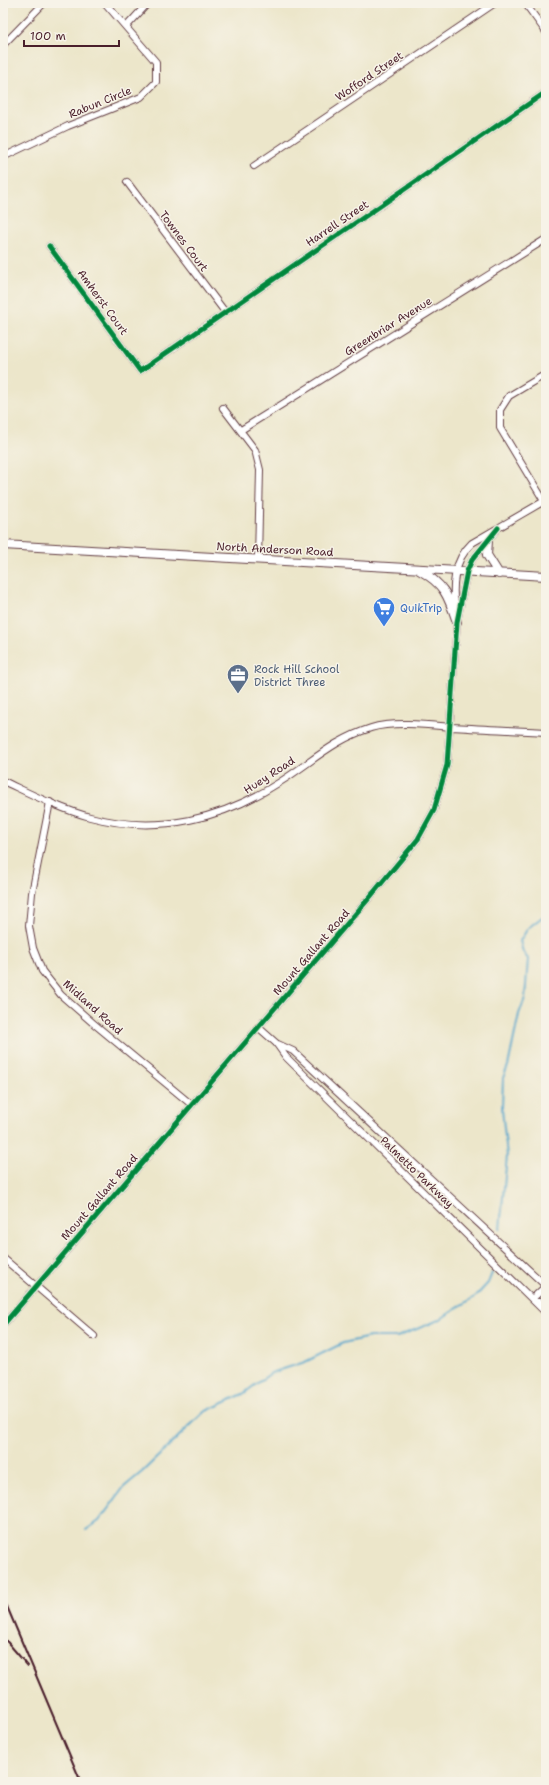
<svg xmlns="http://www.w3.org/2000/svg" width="549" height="1785" font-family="'Shantell Sans',sans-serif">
<rect width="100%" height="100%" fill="#f7f3e8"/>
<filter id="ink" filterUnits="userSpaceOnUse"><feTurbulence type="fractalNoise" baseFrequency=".025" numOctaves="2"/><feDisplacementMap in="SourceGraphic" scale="8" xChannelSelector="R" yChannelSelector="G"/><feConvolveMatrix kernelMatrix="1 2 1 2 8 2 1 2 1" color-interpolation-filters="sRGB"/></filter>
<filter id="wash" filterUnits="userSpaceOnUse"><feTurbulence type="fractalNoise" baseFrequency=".012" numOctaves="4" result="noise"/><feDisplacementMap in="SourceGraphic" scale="16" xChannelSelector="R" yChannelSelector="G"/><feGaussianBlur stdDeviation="0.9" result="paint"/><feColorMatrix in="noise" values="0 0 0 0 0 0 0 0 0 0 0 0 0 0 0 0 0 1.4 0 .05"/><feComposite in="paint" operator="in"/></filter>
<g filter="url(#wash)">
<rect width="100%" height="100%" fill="#ece6ca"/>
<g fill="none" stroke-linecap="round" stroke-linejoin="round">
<path stroke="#51a5cc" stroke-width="2" d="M500,1229L507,1156L502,1109L503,1078L508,1066L519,1014L525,998L528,959L523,952L520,941L528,928L546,914
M86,1530L99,1521L124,1487L142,1472L204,1412L243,1394L271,1373L305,1362L343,1343L370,1337H397L439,1320L476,1296L488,1283L492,1273"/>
</g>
</g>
<g filter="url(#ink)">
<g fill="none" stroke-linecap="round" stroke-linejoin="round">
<g stroke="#623d43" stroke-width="8">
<path id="minor" d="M525,3L546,32
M126,27L148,3
M3,45L44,3
M3,157L68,126L141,97L156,82V62L105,3
M254,166L495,3
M127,182L225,312
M49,246L140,371L546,92
M223,408L255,450L260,470L258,559
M241,430L546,239
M544,501L500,428V410L509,396L546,374
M455,610C452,586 453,561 472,543L546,500
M3,781C31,794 60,809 90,817C158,835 223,819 280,782C312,762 333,740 371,728C393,721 429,725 452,727C483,729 515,730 546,732
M50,802L32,893L29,926L33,948L42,971L61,995L93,1023L192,1105
M258,1027L276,1043L286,1057L546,1313
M278,1044L293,1051L546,1286
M3,1258L94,1336
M532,1299L546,1286
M534,1300L546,1304
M3,1325L370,897L418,839L434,810L447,765L457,622L467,571L472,560L498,528"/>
</g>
<g stroke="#623d43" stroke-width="10">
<path id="major" d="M488,541L487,555L499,574
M3,545L546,576
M419,570C444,584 448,595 457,622"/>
</g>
<use href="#minor" stroke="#fff" stroke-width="6"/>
<use href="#major" stroke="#fff" stroke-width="8"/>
<path stroke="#4a1f2b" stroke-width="2" d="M3,1597L81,1782
M3,1637L28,1666"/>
<g stroke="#f7f3e8" stroke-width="8">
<path id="cycleway" d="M49,246L140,371L546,92
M3,1325L370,897L418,839L434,810L447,765L457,622L467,571L472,560L498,528"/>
</g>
<use href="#cycleway" stroke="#00873e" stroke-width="5"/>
</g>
</g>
<defs>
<g id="supermarket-pin" transform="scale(1.15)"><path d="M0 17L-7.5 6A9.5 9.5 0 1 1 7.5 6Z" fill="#3f7fe0" stroke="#f7f3e8"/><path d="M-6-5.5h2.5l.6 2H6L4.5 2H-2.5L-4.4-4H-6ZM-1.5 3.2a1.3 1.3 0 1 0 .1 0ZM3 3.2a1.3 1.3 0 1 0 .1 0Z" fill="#fff"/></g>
<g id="office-pin" transform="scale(1.15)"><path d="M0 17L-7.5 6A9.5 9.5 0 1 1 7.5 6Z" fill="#5c6f8a" stroke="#f7f3e8"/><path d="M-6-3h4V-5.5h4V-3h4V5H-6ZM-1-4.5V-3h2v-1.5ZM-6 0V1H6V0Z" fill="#fff"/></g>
</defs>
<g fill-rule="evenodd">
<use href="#supermarket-pin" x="384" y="608"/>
<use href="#office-pin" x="238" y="675"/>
</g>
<g text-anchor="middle" stroke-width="3" stroke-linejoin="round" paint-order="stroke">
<g font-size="11" fill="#4a1f2b" stroke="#f7f3e8">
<text transform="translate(369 76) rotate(-34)" y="4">Wofford Street</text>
<text transform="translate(100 102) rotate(-22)" y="4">Rabun Circle</text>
<text transform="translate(337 223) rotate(-34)" y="4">Harrell Street</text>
<text transform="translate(184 241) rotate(53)" y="4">Townes Court</text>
<text transform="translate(103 302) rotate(54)" y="4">Amherst Court</text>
<text transform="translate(388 326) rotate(-32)" y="4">Greenbriar Avenue</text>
<text transform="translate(275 549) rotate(3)" y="4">North Anderson Road</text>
<text transform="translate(269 775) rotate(-33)" y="4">Huey Road</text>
<text transform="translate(311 952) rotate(-49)" y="4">Mount Gallant Road</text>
<text transform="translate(93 1007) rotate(42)" y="4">Midland Road</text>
<text transform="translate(417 1172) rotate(44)" y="4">Palmetto Parkway</text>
<text transform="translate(99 1197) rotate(-49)" y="4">Mount Gallant Road</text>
</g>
<g font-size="11" fill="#366cbe" stroke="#f7f3e8" text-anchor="start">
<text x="400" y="612">QuikTrip</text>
</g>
<g font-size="11" fill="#4e5e75" stroke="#f7f3e8" text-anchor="start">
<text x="254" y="673">Rock Hill School<tspan x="254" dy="13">District Three</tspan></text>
</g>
</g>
<rect width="549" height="1785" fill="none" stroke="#f7f3e8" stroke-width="16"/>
<path d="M24 40v6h95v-6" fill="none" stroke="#4a1f2b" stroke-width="2"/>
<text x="30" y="40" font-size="12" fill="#4a1f2b" stroke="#f7f3e8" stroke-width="3" paint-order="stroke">100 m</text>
</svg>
